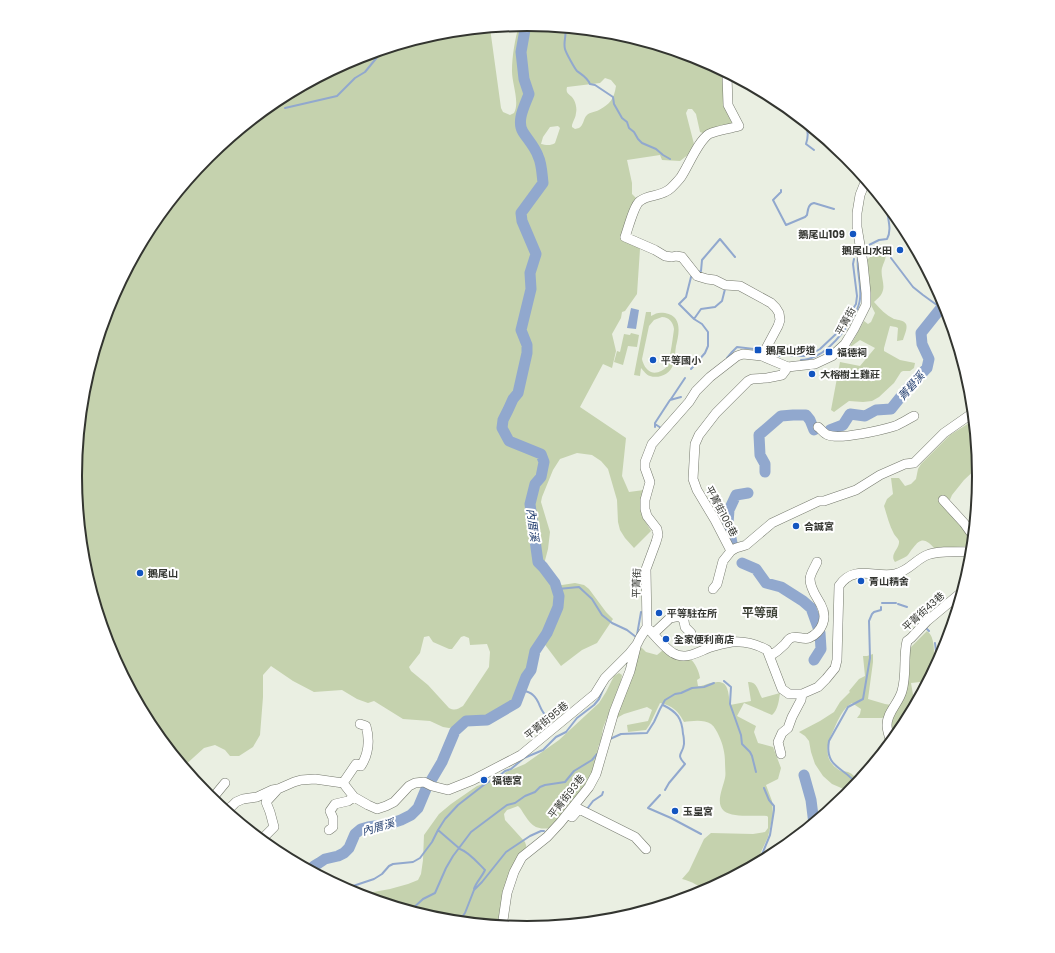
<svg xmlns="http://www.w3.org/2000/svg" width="1055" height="953" font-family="Poppins,'Noto Sans TC',sans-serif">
<rect width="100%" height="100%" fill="#eaefe2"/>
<path fill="#c5d2ae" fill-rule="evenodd" d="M528,24L616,33L701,59L725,71L726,111L732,123L703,133L700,132L696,114L692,109H688L686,113L694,144L689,154L680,161L662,160L660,155L627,160L632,183V194L636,198L629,217L624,234L638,245L640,249L637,294L625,311L622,312L621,318L612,334L616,351L612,368L603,364L580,407L626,438L622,476L629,492L644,490C637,510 641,514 651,531L634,548L625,538L620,530L618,522L617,500L608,469L601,461L592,455L577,453L560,459L553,470L542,497L541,502L550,532L548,549L542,572L545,578L550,583L562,585L575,583L584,585L589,589L606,612L613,619L597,643L582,650L561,666L540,638L529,665L515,698L503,707L487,717L463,719L455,727L449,728L443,727L430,721L403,719L374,701L368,703L357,699L342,690L314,692L293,681L271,666L263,675V697L260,735L253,747L239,756H230L225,750L215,745L204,748L183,767L151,728L109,649L84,565L75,476L84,388L110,303L151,225L208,156L276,100L355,58L439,33L490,28L501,108L503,112L510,115L514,113C520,102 512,84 512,71C512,56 515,39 519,25ZM605,78L611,80L616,86C614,99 610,104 599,110C595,112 590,112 587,115C583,119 584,125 579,128L575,129L572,127V125C573,121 576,117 576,113C577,109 576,104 574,100C571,94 565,95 567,87L600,83ZM558,126L560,128L555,143C551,146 545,145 541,144L543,137L550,127ZM429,636L433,642L449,649H452L461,637L464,636L469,638L470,645L487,644L490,652L489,667L463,706C458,709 455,711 449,708L428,685L411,671L409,667L420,653L424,637Z
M879,250H884C888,257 884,261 882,268C880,276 886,285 882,293C881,296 877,299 874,302C880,309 886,315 894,319C898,320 904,320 906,324C908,328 904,336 903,340L897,341L898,328L896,327L890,326L884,348V351L900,360L915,363L914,368L910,371H903L901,372L894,383L879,397L872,401L863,402L849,401L834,412L831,410L840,362L860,366L875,348L860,340L849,348L864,321L868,324L871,322L875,313L871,305L870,306L871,297L866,261L875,252Z
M646,312H651V316C656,313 659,312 665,313C683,316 679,334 676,346C675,352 675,359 673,365C670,374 659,379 650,376C646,375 644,371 641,368L640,376L634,375ZM662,317C669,317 673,322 674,329C673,337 670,360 667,366C664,371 656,374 651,372C646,370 643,364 642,359L649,326L654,320Z
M631,333L639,335L637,347L628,346L623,365L614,362L617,351L620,352L624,334L630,335Z
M974,420L979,466L964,480L952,495L949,502L974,539L973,546L934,548C926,539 921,537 913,548C911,550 909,554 907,556C904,558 899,560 895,562C889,554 900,549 899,541C898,538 895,536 894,534C889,525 887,515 884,506L887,499L893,494L891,478H899L905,486L911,484L916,479L918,469L921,464L950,435Z
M927,631C933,635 934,645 934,653L942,656L929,681L911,683L915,706L904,728L894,740L890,725L907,651Z
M640,646L646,652L657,655L663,650C670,652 683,655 689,658C695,662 699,671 700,678L697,680L698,686H701C708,684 723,677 727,688C729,693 729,699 730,705L751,701L748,682C757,681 758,691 762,698L780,693C779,700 778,710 772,715L744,703L737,716L756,726L754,732L758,743L773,747L781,768L778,779L766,785L772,801L773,814L771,824L768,837L755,865L708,890C699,887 692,881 682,879L689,871L704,839L711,833L753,834L765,832L768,828V817L767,816C755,815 733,818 724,811C715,803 723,788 725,778C726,774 725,768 725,763C725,753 723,745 719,736C717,732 715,727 711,724C704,719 691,721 684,722C679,712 672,705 660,703L650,724L646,730L628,732L627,725L648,721L652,710L647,707L624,714L615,719Z
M873,654V662L868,699L885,704L891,705L887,716L882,718H857L860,714L861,709L852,703C843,708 838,720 834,729C827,743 822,759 839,770C841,772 845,771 848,772C853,774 856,778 859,782L849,795L846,790L832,784L823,776L815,764L811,752L809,741L805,736L799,732L820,721L834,712L840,702L850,692L849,691L859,679L865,676L863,656H867Z
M619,673L622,675L621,681L603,728L601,740L598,747L597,759L592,777L550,828C532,831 529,821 520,808L518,806L507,810L504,814L505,820L525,842L526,845L527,851L520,858L499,926L439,920L359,896L368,893L390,889L408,884L418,880L421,874L423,860L424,835L439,814L451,804L477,786L498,779L506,772L525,764L559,740L599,703L606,692L614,676Z"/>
<path fill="#91a8ce" d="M631,308L639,310L636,329L627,328Z"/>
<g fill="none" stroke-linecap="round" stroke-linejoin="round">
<path stroke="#91a8ce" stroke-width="2" d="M565,28C567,35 563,42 565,49C566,53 575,69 577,71C582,75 587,77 590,84L595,85L613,97L614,104L622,118L627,122L629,128L634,132L638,139L642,143L656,149L663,155L670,159
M784,104L783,109C798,119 813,123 806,144L814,150
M285,108L337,96L355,78L365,72L383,50
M781,190V192L773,200L786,225L805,217L807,215C808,210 808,204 814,203L834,209
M869,245L879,240L887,239C893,228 886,216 887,205
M891,258L913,287L923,295L941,308
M697,273L701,271L702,260L720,239L735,257
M693,275L691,277L686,297L679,304L694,319
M770,353H781L794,356H804L813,353L820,349L837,333L844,323L856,304L857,296L853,264L854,259
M774,354L780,356
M727,358L732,352L737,347L754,349
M801,360C806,360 812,358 816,356C832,349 858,317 860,299C862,285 856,270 858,256
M691,369L705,353L708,346V332L702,324L694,319L701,309L715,307L722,301L725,289
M671,399L685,378
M655,424L661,428
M655,427V423L670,400L681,397
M558,589L579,587L592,599L602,615L612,623L627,630L636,637
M882,603H896
M898,604L907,607
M925,627L929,631
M637,635L641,612
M935,643L937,659L940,660
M724,681L731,687L730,704L741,735L742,744L750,752L752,756L756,772
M521,690C525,691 530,692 533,695C542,703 538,713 552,719
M663,705C677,712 682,718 683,734C684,737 684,741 684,744C683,755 675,753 685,764L669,783L665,790
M610,739L621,734L647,733L654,722L660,709L665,700L675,694L681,693L692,688L704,687L714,683
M857,785C846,767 824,769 829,741L848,707L863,699L870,658L869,621L872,614L874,612L881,610V607
M660,795L648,808L671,818L701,834
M587,809L593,801L602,795L603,792
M438,830L460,849C469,852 478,863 485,870C482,877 476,882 474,889
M758,864L770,835L774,810V806L769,800L764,788
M344,889L374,879L382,874L389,866L393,864L413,862L420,858L432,842L438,830L445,819L458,805L485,784L492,780L498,777L505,771L511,769L524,758L543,750L556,737L566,732L577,718L594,705L599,699L605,685
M401,909L410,911L423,899L435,893L446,868L453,856L471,832L507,805L515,803L525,796L535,792L540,787L545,785L565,782L574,771L592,760L597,754
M456,922L459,921L465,913L474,890L482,882L506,852L530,836L541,831H544"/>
<path stroke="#91a8ce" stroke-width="11" d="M830,430L843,425L850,414L865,416L876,410L891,409L907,389L927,368L929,359L922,344L921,333L941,308L944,301
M765,472V464L760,455L759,435L781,416L793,415H806L810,420L814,430
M732,543L728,523L729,510L736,495L748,493
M742,563L756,569L766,583L781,587L803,601L811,608L820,633L821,649L814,660
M804,775L811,800L814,824
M312,872L314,866L319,863L325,859L338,856L344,853L349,848L355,834L361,829L368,827L389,824L401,820L411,815L418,808L426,789L442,762L455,731L466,721L487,720L516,703L526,677L531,670L535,651L547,633L558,607L559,596L555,583L543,567L538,562L530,504L535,484L541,477L544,462L541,454L509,441L502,428L503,420L508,410L513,399L518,393L527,353V345L521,330L531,289L530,273L536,254L522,221L521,213L543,183C542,175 542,164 538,156C535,147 528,140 523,132C516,121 525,105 529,94L524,79L521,52L526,24"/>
<g stroke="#75796d" stroke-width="10">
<path id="minor" d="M728,73L727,76L728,105L739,126C729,129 718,130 709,134C698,141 689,165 681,177C678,181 674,185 671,188C662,197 648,194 640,201C634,205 628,229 625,237L655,250L665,256L672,257L676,256L682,257L697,276L707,279L715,280L725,285L740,286L771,303L776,308L779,313L780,320L778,326L762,356
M866,180L860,195L857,213V227L863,263L866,293V305L854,329L845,344L832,356L815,364L796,366L788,367L762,356L743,354L737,356L710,377L696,391L689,402L652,444L645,462V468L650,482L645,500V509L647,516L657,529L658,535L656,542L646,569L647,627C653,634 666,649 673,653C686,661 699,651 711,647C717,645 725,643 732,642C745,641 756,644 767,650L782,689L789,694H802L818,687L826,679L835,668L837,660L839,586C853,564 875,578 895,574C909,571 915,560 927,555C939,550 959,552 973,552
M788,367L782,375L767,378L752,379L748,381L716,413L699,435L695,444L693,479L697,490L715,520L731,551L736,548L746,545L772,523L819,501H824L856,490L880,475L905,464L914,463L944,433L974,412
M970,383L972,391
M818,427C821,429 824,434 828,435C840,440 882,430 895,426C902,423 908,419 914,416
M943,500L964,523L974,537
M713,589L717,584L723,561L731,551
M653,634L670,618L680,616L684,621L685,627L691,633
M770,656C775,653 780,649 784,645C786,643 788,639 791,638C796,635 803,640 809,638C822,632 828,618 821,605C817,597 810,589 810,579C810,574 815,567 817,562
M891,743C890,738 887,731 887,725C887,712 899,703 902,691C907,674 903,657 907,641L911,638L927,621L963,591
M781,754L778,742L782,733L788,728L792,717L801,700L802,694
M343,783L356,764L361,766C369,753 370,740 366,726L360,724
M211,800L225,783
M225,811L232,806L236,802L243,799L257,797L272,790L278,789L294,782L301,780L315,779L343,783L354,797L368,805L377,809L386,806L394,802L409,786L415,783L424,782L432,786L448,790L473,780L521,755L595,694L605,678L629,654L637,644L640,638L647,627
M572,817L579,809L635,837L646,849
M329,830L333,827V818L330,811L335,804L348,801L354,797
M265,842L264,837L274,827L270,812L266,802L277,790
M502,927L507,893L514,872L522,857L547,837L560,823L589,787L596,774L614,712L630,671L636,647"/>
</g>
<use href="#minor" stroke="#fff" stroke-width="9"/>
</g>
<g fill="#1355c0" stroke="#fff" stroke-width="1.5">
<circle cx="853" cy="234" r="4"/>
<circle cx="900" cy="250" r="4"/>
<rect x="754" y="346" width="8" height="8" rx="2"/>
<rect x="825" y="348" width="8" height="8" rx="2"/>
<circle cx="653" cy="360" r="4"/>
<circle cx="812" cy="374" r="4"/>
<circle cx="796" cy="526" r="4"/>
<circle cx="140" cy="573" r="4"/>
<circle cx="861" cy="581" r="4"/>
<circle cx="659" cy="613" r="4"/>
<circle cx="666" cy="639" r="4"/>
<circle cx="484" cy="780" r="4"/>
<circle cx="675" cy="811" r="4"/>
</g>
<g text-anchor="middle" stroke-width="4" stroke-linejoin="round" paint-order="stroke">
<g font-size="10" font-weight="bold" fill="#333530" stroke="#fff" text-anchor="start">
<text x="845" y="238" text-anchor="end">鵝尾山109</text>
<text x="892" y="254" text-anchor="end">鵝尾山水田</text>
<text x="766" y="354">鵝尾山步道</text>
<text x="837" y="356">福德祠</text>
<text x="661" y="364">平等國小</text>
<text x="820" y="378">大榕樹土雞莊</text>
<text x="804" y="530">合誠宮</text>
<text x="148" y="577">鵝尾山</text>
<text x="869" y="585">青山精舍</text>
<text x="667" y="617">平等駐在所</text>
<text x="674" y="643">全家便利商店</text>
<text x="492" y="784">福德宮</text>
<text x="683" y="815">玉皇宮</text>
</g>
<g font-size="10" fill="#333530" stroke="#fff">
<text transform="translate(845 321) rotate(-61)" y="4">平菁街</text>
<text transform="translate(722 511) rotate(62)" y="4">平菁街106巷</text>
<text transform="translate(636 583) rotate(-88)" y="4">平菁街</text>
<text transform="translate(923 611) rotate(-42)" y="4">平菁街43巷</text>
<text transform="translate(546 720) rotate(-39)" y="4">平菁街95巷</text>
<text transform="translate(566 796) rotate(-52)" y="4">平菁街93巷</text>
</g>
<g font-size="11" font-style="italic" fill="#213d6e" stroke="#fff">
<text transform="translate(911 386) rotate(-49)" y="4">菁礐溪</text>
<text transform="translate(533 525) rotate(83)" y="4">內厝溪</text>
<text transform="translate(378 827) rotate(-16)" y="4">內厝溪</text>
</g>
<g font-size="12" font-weight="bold" fill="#3d4136" stroke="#fff">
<text x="760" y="617">平等頭</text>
</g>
</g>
<path d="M0 0H1055V953H0ZM82 476a445 445 0 1 1 890 0a445 445 0 1 1-890 0Z" fill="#fff" fill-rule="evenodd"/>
<path fill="none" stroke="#333530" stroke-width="2" d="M82 476a445 445 0 1 1 890 0a445 445 0 1 1-890 0Z"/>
</svg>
